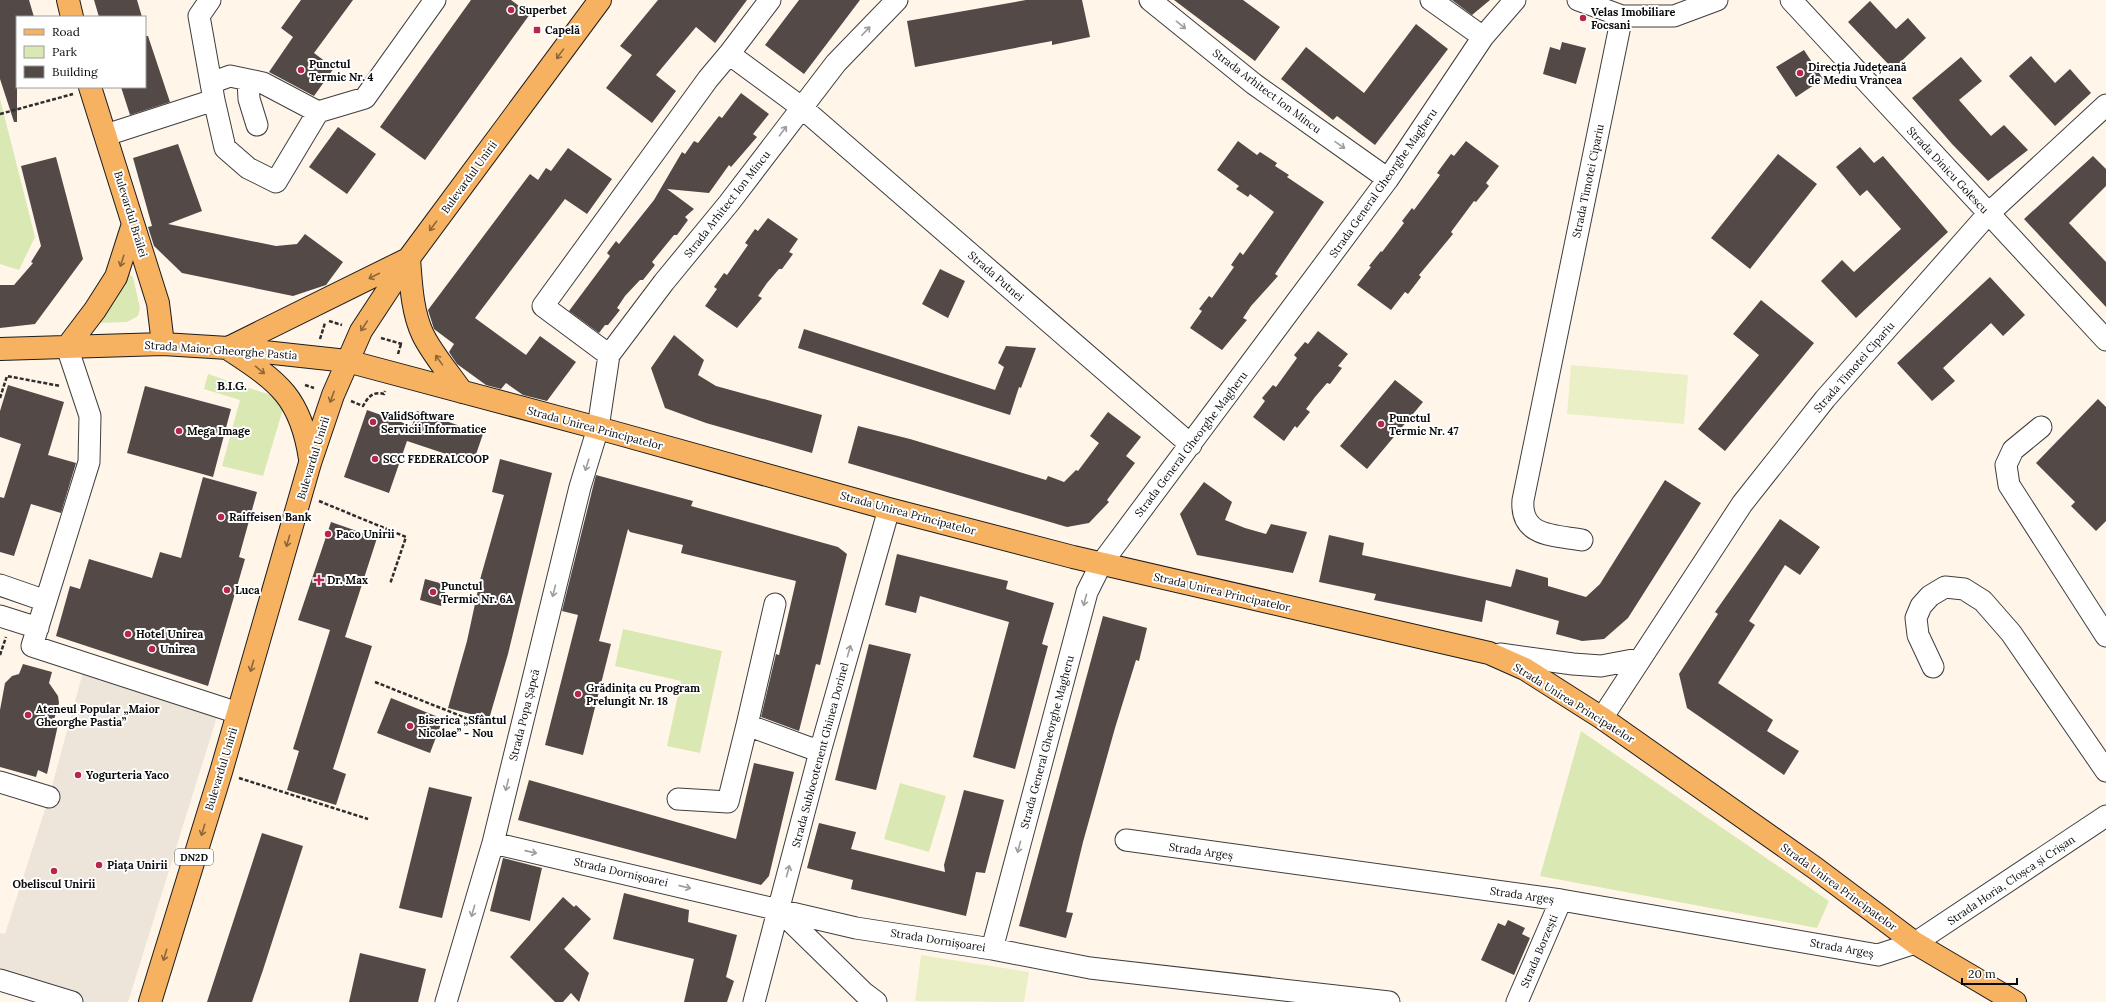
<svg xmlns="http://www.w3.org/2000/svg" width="2106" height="1002" font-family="Lora,serif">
<rect width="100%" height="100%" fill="#fff6e9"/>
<path fill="#dae8b4" d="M0,99L35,237L19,270L0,264Z
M129,274L133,277L140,308L138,316L127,322L99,323L126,275Z
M208,374L273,396L283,409L263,476L222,466L240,400L204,389Z
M623,629L722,651L700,753L667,746L681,681L615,666Z
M1581,731L1829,901L1817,928L1540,876Z
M900,783L946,796L929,852L884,839Z"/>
<path fill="#eaefc6" d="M1571,365L1688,375L1684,424L1567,414Z
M921,955L1029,972L1024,1002L915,1001Z"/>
<path fill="#ede4da" d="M85,665L220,707L128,1002H72L0,980V933L5,934L49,797Z"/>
<path fill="#534947" d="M0,0H29L34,17H17V122H14L0,79Z
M94,0H137L142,17H99Z
M301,0H353L314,53L334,68L314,96L269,72L293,37L281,28Z
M471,0H511L530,14L425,160L380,127Z
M658,0H747L715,43L696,27L656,75L676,91L652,123L606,88L632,55L620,46Z
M799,0H860L804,74L765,45Z
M1026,0H1082L1090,37L1052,45V41L915,67L907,21Z
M1174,0H1243L1280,27L1255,61Z
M1452,0H1490L1472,15Z
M1870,1L1896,29L1908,18L1926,38L1893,69L1848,22Z
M1416,24L1448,49L1375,145L1337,116L1333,120L1281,79L1306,47L1364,93Z
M145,36H148L170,102L130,115L121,87H145Z
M1562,42L1586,48L1576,84L1543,74L1550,47L1560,50Z
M1804,50L1823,79L1796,97L1776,67Z
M2031,56L2055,83L2070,69L2091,93L2055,126L2009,76Z
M1961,57L1982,81L1959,100L1991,136L2004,125L2028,150L1988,181L1952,144L1912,98Z
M741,93L769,114L753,134L757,137L731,167L729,165L709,193L667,189L694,209L685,217L688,220L677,235H674L652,262L655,265L643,280H640L625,296L617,308L620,310L608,325H605L599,333L569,311L610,256L607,253L616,241L619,244L654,200L682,152L685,154L694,141L698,143L719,116L722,118Z
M338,127L376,154L347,194L309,167Z
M1238,141L1257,155L1260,152L1277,163L1275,166L1289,175L1287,177L1324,202L1275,274L1278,276L1251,306L1243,318L1247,320L1222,350L1190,328L1202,311L1199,309L1209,296L1212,298L1234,267L1231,265L1240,252L1243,255L1274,212L1250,194L1248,197L1236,189L1239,186L1217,170Z
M1466,141L1499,166L1486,183L1489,186L1476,202L1474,201L1451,232L1453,234L1419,275L1421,277L1408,294L1405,292L1391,310L1357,285L1371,267L1369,266L1381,251L1382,252L1404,223L1402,221L1412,208L1414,210L1440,175L1437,173L1451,154L1454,156Z
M178,144L202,211L168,224L276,246L297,244L305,234L343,262L326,285L293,296L182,273L154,246L148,227L152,226L133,158Z
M1860,147L1874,163L1883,156L1948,232L1856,318L1821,281L1842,260L1854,272L1901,229L1867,190L1860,196L1836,167Z
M568,148L612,179L587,214L565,199L475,318L526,355L540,336L576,362L547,401L523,395L506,383L501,389L486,385L457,364L449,352L454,344L434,329L428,310L530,174L538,180L546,168L551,171Z
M1778,154L1817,184L1750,269L1711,238Z
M2093,156L2106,169V186L2069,223L2106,262V307L2024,219Z
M56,157L83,259L35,324L0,328V285H14L33,263L31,262L41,246L21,166Z
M768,218L798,239L789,252L793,254L782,269H779L767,283L758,296L762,298L737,328L705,306L717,289L714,287L724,273L727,275L748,245L745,243L755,229L758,231Z
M940,269L965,281L948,318L922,304Z
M1990,277L2025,315L2003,336L1991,323L1943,368L1955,381L1932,401L1897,363Z
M1761,300L1814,343L1725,451L1698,429L1759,355L1733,334Z
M804,329L995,390L1004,367L998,363L1006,346L1036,348L1021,388L1019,387L1010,415L798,348Z
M1318,331L1348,354L1338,366L1342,368L1330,384L1327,383L1315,397L1306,409L1310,412L1297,428L1295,426L1284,441L1253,417L1265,401L1262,398L1273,385L1276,387L1297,358L1294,355L1305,342L1308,344Z
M674,335L704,360L698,375L716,386L822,415L812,453L706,423L665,408L651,368Z
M1395,380L1423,402L1367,469L1340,446Z
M8,385L64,402L48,455L76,463L61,513L31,504L14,556L0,552V497L4,498L21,444L0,437V411Z
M145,386L231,409L213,477L127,453Z
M2098,399L2106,407V521L2096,531L2071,506L2075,502L2036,463Z
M367,410L412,426L417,411L483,434L473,463L407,441L389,493L344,477Z
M1108,412L1141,437L1126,456L1135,463L1107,500L1109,502L1089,523L1067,527L848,463L858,426L910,439L1046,480L1048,476L1064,482L1076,470L1078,471L1099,443L1090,436Z
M500,459L552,473L508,654L489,719L448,708L467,641L481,576L504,495L492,492Z
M596,475L693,501L691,506L838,547L847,554L820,665L816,664L799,731L761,717L776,654L779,655L796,581L681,553L683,545L630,532L628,529L599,641L611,644L583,755L545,745L578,615L562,611Z
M203,477L257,492L239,557L245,559L208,686L56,636L70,586L80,589L89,559L152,578L160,552L181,558Z
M1665,480L1701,503L1628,618L1604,639L1582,641L1556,634L1559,621L1486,600L1482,622L1374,600L1376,594L1319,582L1329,535L1364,543L1362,555L1511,587L1516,569L1548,578V586L1586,597L1600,584Z
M1204,482L1232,502L1225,520L1245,528L1266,534L1271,524L1307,532L1293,573L1197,555L1180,514Z
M1780,519L1820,547L1800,575L1785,565L1749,621L1755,625L1718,683L1773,720L1767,731L1799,751L1784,775L1687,708L1679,674L1718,614L1715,612Z
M331,522L377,538L345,637L372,646L333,769L346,774L336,805L287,790L299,751L293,749L330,630L298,620Z
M897,554L1008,581L1006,589L1054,603L1042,644L1048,646L1015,769L973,757L1009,622L920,596L916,613L885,605Z
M425,579L447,585L441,606L420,600Z
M1103,616L1147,628L1139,661L1136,660L1115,728L1083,842L1066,912L1073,913L1066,938L1019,926Z
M869,644L911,654L876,790L835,780Z
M23,664L52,672L49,683L58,696L59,703L53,723L58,725L47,774L38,770L36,777L0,767V710L5,683L12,676L19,674Z
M391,698L443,719L430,753L377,733Z
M754,763L794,772L769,876L761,885L518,820L529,780L736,839Z
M429,787L472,797L442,918L399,908Z
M964,790L1004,800L985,873L976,872L966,916L851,889L853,880L807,868L819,823L856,832L851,849L945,872L944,865Z
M262,833L303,846L263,970L252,1002H207Z
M503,858L542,868L530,921L490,911Z
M624,893L689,910L688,922L737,935L726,977L734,981L727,1002H684L694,959L613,939Z
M563,897L574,907L576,905L591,919L564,949L589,973L579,1002L571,993L563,1002H555L510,957Z
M1508,920L1525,928L1522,934L1530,938L1514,975L1481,960L1498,923L1505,926Z
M360,953L426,969L418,1002H349Z"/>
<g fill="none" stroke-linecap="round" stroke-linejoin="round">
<g stroke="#3e3e3e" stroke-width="23">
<path id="minor" d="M210,0L199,16L214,100L225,148L248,168L276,182L318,112L365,98L435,0
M770,0L729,54L801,107L1191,445
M1150,0L1254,84L1388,179
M1431,0L1483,37
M1578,0L1622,16H1674L1717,0
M1791,0L2106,340
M248,80L249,99L257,125
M211,83L230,76L263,83L318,112
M106,135L214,100
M67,347L90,416L89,462L32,646L238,713
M609,355L543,306L708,79L729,54
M2041,427L2013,450L2006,465L2009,485L2106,636
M1582,540C1554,535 1520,537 1523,500L1622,16
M0,585L46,601
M775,604L747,725L810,748H821
M0,616L38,628
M1500,654L1573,664L1601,666L1638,659
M1933,667L1918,635L1916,618L1921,606L1930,596L1945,587L1964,589L1983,601L2011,633L2106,771
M1602,718L1742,504L1825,399L1988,214L2106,105
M0,782L49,797
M678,799L728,802L747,725
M1126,840L1561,900L1878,955L1915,943L2106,816
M493,843L856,928L992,949L1090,968L1389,1002
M778,909L864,993L876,1002
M992,949L1087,592L1101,564L1388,179L1483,37L1515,0
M0,980L72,1002
M446,1002L493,843L580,487L598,428L609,355L664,282L729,203L836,63L897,0
M754,1002L821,748L889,509
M1517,1002L1561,900"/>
</g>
<g stroke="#1c1c1c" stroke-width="24">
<path id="major" d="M68,0L72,17
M90,87L158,303L163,344
M409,258C411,284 412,312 423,335C433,355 449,373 462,392
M67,347L95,310L116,277L133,224
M228,348L408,259
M0,349L163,344L228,348L347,361L598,428L889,509L1073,557L1489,653L1525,669L1602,718L1815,868L1915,943L2015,1002
M230,350C279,382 301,398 310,459
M150,1002L221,772L310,463L333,395L361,331L409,258L600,0"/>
</g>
<path stroke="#2d2d2d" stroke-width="2.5" stroke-dasharray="4 2" stroke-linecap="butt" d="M0,114L73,94
M329,321L342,325
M381,338L402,344
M320,339L325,323
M398,354L401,344
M305,385L314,388
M0,398L7,376L60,386
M351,401L363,406C368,397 373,391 384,394L385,391
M319,501L406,537L390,584
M0,655L6,637
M375,682L466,718L503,724
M239,778L368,819"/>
<use href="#minor" stroke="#fff" stroke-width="21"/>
<use href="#major" stroke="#f7b261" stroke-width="22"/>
</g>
<defs><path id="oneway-shaft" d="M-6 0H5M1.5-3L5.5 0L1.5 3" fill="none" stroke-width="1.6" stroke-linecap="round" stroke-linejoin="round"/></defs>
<g stroke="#9d9d9d">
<use href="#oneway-shaft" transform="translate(1181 25) rotate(39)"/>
<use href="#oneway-shaft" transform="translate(866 31) rotate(-46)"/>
<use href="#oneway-shaft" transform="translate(783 131) rotate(-53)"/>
<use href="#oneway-shaft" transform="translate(1340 145) rotate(35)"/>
<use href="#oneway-shaft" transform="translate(587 465) rotate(108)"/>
<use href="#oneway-shaft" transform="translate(554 591) rotate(104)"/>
<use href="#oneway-shaft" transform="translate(1085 600) rotate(105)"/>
<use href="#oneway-shaft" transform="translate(849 651) rotate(-74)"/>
<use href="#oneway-shaft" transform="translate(507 785) rotate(104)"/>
<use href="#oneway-shaft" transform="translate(1019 847) rotate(105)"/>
<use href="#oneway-shaft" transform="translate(531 852) rotate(13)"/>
<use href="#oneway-shaft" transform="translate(788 871) rotate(-75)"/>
<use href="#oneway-shaft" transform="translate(685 887) rotate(13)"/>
<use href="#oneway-shaft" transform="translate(473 911) rotate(106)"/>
</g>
<g stroke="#8d673a">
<use href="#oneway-shaft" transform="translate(560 54) rotate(126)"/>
<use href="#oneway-shaft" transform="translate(433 226) rotate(127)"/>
<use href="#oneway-shaft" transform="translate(122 261) rotate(108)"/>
<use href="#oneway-shaft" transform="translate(374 276) rotate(153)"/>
<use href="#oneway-shaft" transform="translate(364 326) rotate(123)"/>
<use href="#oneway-shaft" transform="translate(439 360) rotate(-126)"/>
<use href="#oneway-shaft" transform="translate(260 370) rotate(39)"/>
<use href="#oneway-shaft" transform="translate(332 397) rotate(110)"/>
<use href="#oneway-shaft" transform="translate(288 541) rotate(106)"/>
<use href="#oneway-shaft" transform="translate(252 666) rotate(106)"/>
<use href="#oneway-shaft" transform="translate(203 830) rotate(107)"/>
<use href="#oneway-shaft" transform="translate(165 955) rotate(107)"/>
</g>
<g fill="#b8254d" stroke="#fff" stroke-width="1.5">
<circle cx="511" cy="10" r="4"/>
<circle cx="1583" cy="18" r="4"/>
<rect x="533" y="26" width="8" height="8" rx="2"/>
<circle cx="301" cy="70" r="4"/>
<circle cx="1800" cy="73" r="4"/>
<circle cx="373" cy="422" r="4"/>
<circle cx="1381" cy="424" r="4"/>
<circle cx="179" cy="431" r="4"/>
<circle cx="375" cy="459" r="4"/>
<circle cx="221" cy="517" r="4"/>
<circle cx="328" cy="534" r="4"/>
<path d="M317 574h4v4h4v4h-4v4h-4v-4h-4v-4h4z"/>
<circle cx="227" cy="590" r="4"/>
<circle cx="433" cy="592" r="4"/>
<circle cx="128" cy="634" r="4"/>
<circle cx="152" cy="649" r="4"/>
<circle cx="578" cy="694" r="4"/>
<circle cx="28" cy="715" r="4"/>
<circle cx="410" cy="726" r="4"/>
<circle cx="78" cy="775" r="4"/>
<circle cx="99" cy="865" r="4"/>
<circle cx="54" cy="871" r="4"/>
</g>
<g text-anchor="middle" stroke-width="4" stroke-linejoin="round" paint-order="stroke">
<rect fill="#fff" stroke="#545454" stroke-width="1" x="175" y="849" width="38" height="16" rx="3"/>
<g font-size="10" font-weight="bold" fill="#0b0b0b">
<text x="194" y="861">DN2D</text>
</g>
<g font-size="11" font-weight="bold" fill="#0b0b0b" stroke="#fff" text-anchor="start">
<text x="519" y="14">Superbet</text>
<text x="1591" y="16">Velas Imobiliare<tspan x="1591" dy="13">Focsani</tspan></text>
<text x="545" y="34">Capelă</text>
<text x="309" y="68">Punctul<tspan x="309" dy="13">Termic Nr. 4</tspan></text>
<text x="1808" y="71">Direcția Județeană<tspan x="1808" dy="13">de Mediu Vrancea</tspan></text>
<text x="381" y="420">ValidSoftware<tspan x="381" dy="13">Servicii Informatice</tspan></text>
<text x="1389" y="422">Punctul<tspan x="1389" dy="13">Termic Nr. 47</tspan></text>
<text x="187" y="435">Mega Image</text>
<text x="383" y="463">SCC FEDERALCOOP</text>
<text x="229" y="521">Raiffeisen Bank</text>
<text x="336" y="538">Paco Unirii</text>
<text x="327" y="584">Dr. Max</text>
<text x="441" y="590">Punctul<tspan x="441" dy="13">Termic Nr. 6A</tspan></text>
<text x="235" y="594">Luca</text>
<text x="136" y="638">Hotel Unirea</text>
<text x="160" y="653">Unirea</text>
<text x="586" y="692">Grădinița cu Program<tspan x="586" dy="13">Prelungit Nr. 18</tspan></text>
<text x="36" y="713">Ateneul Popular „Maior<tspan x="36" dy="13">Gheorghe Pastia”</tspan></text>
<text x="418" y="724">Biserica „Sfântul<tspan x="418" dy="13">Nicolae” - Nou</tspan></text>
<text x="86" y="779">Yogurteria Yaco</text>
<text x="107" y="869">Piața Unirii</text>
<text x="54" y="888" text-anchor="middle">Obeliscul Unirii</text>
</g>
<g font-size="11" fill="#0b0b0b" stroke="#fff">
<text transform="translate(1267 91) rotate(37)" y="4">Strada Arhitect Ion Mincu</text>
<text transform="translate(1948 170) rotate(47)" y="4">Strada Dinicu Golescu</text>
<text transform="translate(469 177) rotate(-54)" y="4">Bulevardul Unirii</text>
<text transform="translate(1588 181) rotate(-78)" y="4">Strada Timotei Cipariu</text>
<text transform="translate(1383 183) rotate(-55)" y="4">Strada General Gheorghe Magheru</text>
<text transform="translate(727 204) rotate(-52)" y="4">Strada Arhitect Ion Mincu</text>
<text transform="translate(131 214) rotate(73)" y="4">Bulevardul Brăilei</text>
<text transform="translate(996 276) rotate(41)" y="4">Strada Putnei</text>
<text transform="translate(221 350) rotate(4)" y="4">Strada Maior Gheorghe Pastia</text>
<text transform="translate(1854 367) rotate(-49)" y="4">Strada Timotei Cipariu</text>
<text transform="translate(595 428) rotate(15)" y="4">Strada Unirea Principatelor</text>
<text transform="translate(1191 444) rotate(-53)" y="4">Strada General Gheorghe Magheru</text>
<text transform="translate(313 458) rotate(-73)" y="4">Bulevardul Unirii</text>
<text transform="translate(908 513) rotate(15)" y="4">Strada Unirea Principatelor</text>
<text transform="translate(1222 592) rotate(13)" y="4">Strada Unirea Principatelor</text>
<text transform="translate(1574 703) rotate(32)" y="4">Strada Unirea Principatelor</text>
<text transform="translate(524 715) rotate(-76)" y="4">Strada Popa Șapcă</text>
<text transform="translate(1047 742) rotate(-75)" y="4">Strada General Gheorghe Magheru</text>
<text transform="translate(820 755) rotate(-75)" y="4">Strada Sublocotenent Ghinea Dorinel</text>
<text transform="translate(221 769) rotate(-73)" y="4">Bulevardul Unirii</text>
<text transform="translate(1201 851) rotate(8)" y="4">Strada Argeș</text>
<text transform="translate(621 872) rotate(13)" y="4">Strada Dornișoarei</text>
<text transform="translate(2011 880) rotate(-34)" y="4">Strada Horia, Cloșca și Crișan</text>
<text transform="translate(1839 887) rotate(36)" y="4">Strada Unirea Principatelor</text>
<text transform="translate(1522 895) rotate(8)" y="4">Strada Argeș</text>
<text transform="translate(938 940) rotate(9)" y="4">Strada Dornișoarei</text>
<text transform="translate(1842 948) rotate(10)" y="4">Strada Argeș</text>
<text transform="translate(1539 951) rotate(-67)" y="4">Strada Borzești</text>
</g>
<g font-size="12" font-weight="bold" fill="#0b0b0b" stroke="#fff">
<text x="232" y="390">B.I.G.</text>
</g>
</g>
<rect x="16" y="16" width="130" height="72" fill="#ffffff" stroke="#9d9d9d"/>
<rect x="24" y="29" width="20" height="6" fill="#f7b261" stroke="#9d9d9d"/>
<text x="52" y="36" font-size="12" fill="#0b0b0b">Road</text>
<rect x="24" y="46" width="20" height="12" fill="#dae8b4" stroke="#9d9d9d"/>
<text x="52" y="56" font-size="12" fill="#0b0b0b">Park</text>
<rect x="24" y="66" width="20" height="12" fill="#534947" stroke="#9d9d9d"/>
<text x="52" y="76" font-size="12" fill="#0b0b0b">Building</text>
<path d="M1962 978v6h55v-6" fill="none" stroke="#0b0b0b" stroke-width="2"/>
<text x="1968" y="978" font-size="12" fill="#0b0b0b" stroke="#ffffff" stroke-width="3" paint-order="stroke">20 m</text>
</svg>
